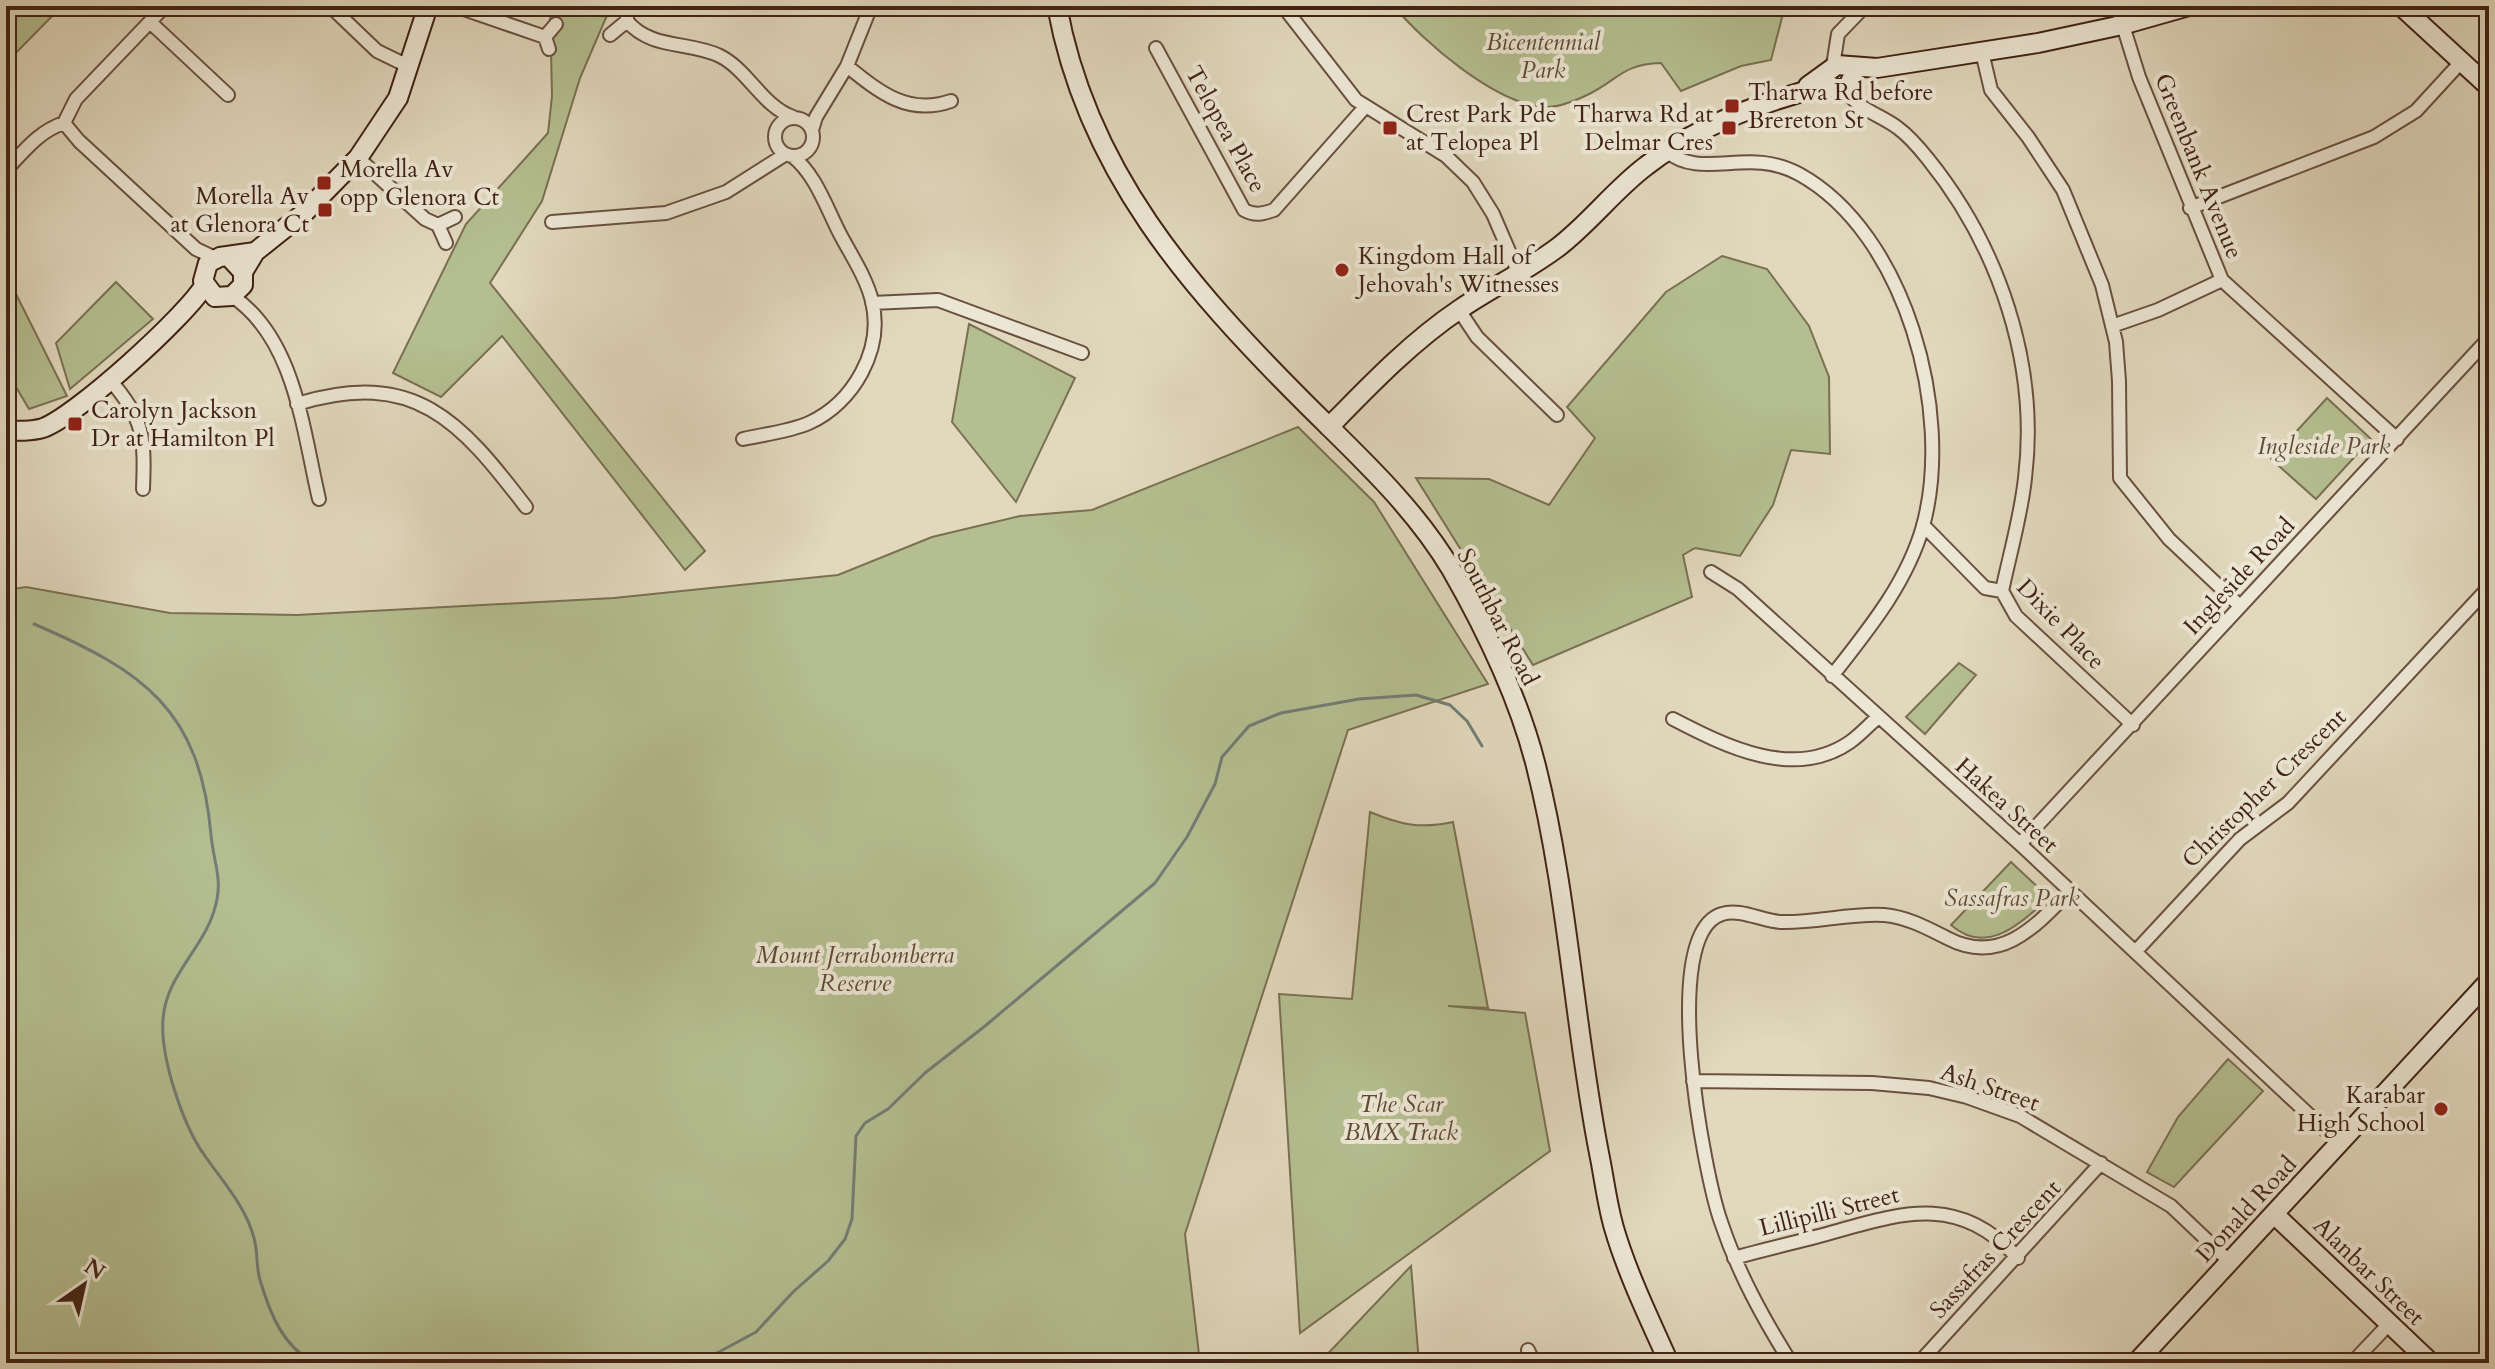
<svg xmlns="http://www.w3.org/2000/svg" width="2495" height="1369" font-family="Cardo,serif">
<rect width="100%" height="100%" fill="#e1d8bd"/>
<filter id="stains"><feTurbulence type="fractalNoise" baseFrequency=".0025" numOctaves="4"/><feColorMatrix values="0 0 0 0 .2 0 0 0 0 .09 0 0 0 0 .02 0 0 0 .5 -.17"/></filter>
<radialGradient id="worn" r=".72"><stop offset=".6" stop-color="#630" stop-opacity="0"/><stop offset="1" stop-color="#630" stop-opacity=".3"/></radialGradient>
<path fill="#b4be90" stroke="#7a7052" stroke-width="2" d="M6,6H62L6,63Z
M550,6H611L580,78L542,201L490,283L705,551L685,570L502,336L441,397L393,373L466,224L548,133L552,96Z
M1394,6H1785L1771,60L1741,66L1681,91L1661,63C1621,64 1618,81 1585,96C1574,101 1555,108 1544,107C1496,104 1423,42 1394,6Z
M1722,256L1767,269L1809,326L1829,377L1830,454L1791,450L1773,505L1740,556L1695,548L1683,555L1692,597L1533,665L1416,478L1489,479L1549,505L1595,438L1567,407L1666,292Z
M6,274L67,396L29,409L6,370Z
M116,282L153,319L70,389L56,343Z
M969,324L1075,378L1016,502L952,422Z
M2327,398L2371,439L2316,499L2271,459Z
M1298,427L1374,502L1488,684L1348,730L1185,1234L1200,1363H6V590L26,587L170,613L297,615L614,598L838,575L932,537L1020,516L1092,510Z
M1959,663L1976,675L1925,734L1906,717Z
M1370,812C1401,825 1420,829 1453,822L1488,1008L1448,1006L1525,1013L1550,1151L1300,1333L1279,994L1352,999Z
M2011,862L2042,891V904C2016,928 1984,954 1951,925Z
M2228,1059L2263,1091L2174,1187L2147,1172L2178,1117Z
M1411,1266L1419,1363H1319Z"/>
<g fill="none" stroke-linecap="round" stroke-linejoin="round">
<path stroke="#737d74" stroke-width="3" d="M34,624C143,671 200,709 211,835C214,866 224,880 214,911C202,950 166,976 163,1019C160,1057 183,1126 205,1156C223,1182 246,1207 254,1238C258,1252 256,1267 260,1280C270,1314 283,1346 314,1363
M458,1363L469,1354
M663,1363L717,1353L756,1332L793,1292L828,1261L845,1239L852,1219L856,1136L865,1123L888,1109L925,1073L985,1026L1155,883L1187,837L1215,784L1222,757L1249,726L1281,713L1359,699L1416,695L1450,705L1467,721L1482,746"/>
<g stroke="#69503f" stroke-width="16">
<path id="street" d="M165,6L76,99L64,123L79,141L196,249L215,258
M330,6L377,51L410,67
M455,6L545,37L549,49
M627,6V21C651,50 690,41 720,56C749,71 762,106 793,117
M1283,6L1356,100L1446,156L1473,182L1493,214L1518,272
M2117,6L2139,77L2222,280L2397,439
M150,22L228,95
M610,35L627,21
M545,37L556,24
M1156,48L1244,210C1255,216 1262,214 1274,210L1365,107
M1982,52L1991,90L2028,137L2063,190L2102,285L2116,342L2119,381L2120,478L2169,539L2240,606
M847,66C879,92 908,116 951,101
M1833,66L1838,34L1865,6
M1845,89C1859,111 1880,114 1898,128C1909,136 1920,149 1928,159C1999,247 2039,364 2025,478C2021,516 2010,553 2002,591
M775 137a19 19 0 1 1 38 0a19 19 0 1 1-38 0Z
M812,130L816,117L847,66L871,6
M1666,151C1703,181 1748,146 1799,174C1906,233 1954,413 1923,526C1907,583 1868,630 1832,676
M358,158L425,219L438,225L455,217
M6,170C24,151 39,131 64,123
M2190,208L2374,137L2416,111L2461,62
M552,222L666,213L726,192L786,154
M438,225L446,243
M232,296C295,338 303,431 319,499
M872,303L938,300L1082,353
M1459,310L1477,337L1557,415
M2112,326L2158,310L2222,280
M109,379C144,418 145,438 143,489
M297,404C415,368 460,421 526,507
M743,439C765,434 788,432 809,423C853,403 884,350 872,301C866,277 851,255 840,234C827,209 815,173 792,156
M1923,525L1985,588L2002,591L2016,616L2133,725
M1711,572L1738,589L2020,844L2339,1143
M1673,719C1725,746 1794,781 1850,742C1860,735 1869,725 1878,717
M2020,844L2489,338
M2136,951L2240,839L2288,803L2489,587
M1693,1081L1872,1083L1929,1088L1967,1097L2020,1116L2171,1206L2230,1262
M1734,1258C1766,1249 1798,1242 1830,1233C1905,1212 1958,1194 2018,1258
M1528,1350L1534,1363
M1791,1363C1763,1318 1738,1273 1721,1222C1704,1174 1658,933 1722,914C1740,908 1762,921 1781,922C1816,923 1850,913 1884,915C1907,917 1927,928 1947,938C2000,966 2035,927 2070,891
M1919,1363L2101,1163
M2352,1363L2389,1324"/>
</g>
<g stroke="#412315" stroke-width="22">
<path id="secondary" d="M1057,6C1087,171 1189,287 1304,402C1356,454 1413,505 1451,569C1486,630 1519,699 1536,766C1568,893 1574,1025 1599,1153C1604,1177 1607,1204 1614,1228C1627,1273 1650,1320 1669,1363
M2401,6L2489,87
M1828,85L1841,91L1848,87L1852,78
M1808,86L1837,65L1877,68L2038,43L2122,25L2189,6
M230,258L243,272V285L232,296L215,297L203,281L208,263L220,257L255,252
M243,272L255,252L304,213L358,158L398,98L428,6
M1329,427C1369,386 1411,342 1460,309C1491,288 1526,271 1557,248C1589,224 1614,190 1646,166C1698,125 1764,101 1828,85
M6,429C15,432 33,431 43,428C76,416 185,317 204,286
M2274,1214L2431,1363
M2136,1363L2489,981"/>
</g>
<use href="#street" stroke="#ece6d4" stroke-width="12"/>
<use href="#secondary" stroke="#ece6d4" stroke-width="18"/>
</g>
<g fill="#8f2418" stroke="#ece6d4" stroke-width="3">
<rect x="1724" y="98" width="16" height="16" rx="4"/>
<rect x="1382" y="120" width="16" height="16" rx="4"/>
<rect x="1721" y="120" width="16" height="16" rx="4"/>
<rect x="316" y="175" width="16" height="16" rx="4"/>
<rect x="317" y="202" width="16" height="16" rx="4"/>
<circle cx="1342" cy="270" r="8"/>
<rect x="67" y="416" width="16" height="16" rx="4"/>
<circle cx="2441" cy="1109" r="8"/>
</g>
<g text-anchor="middle" stroke-width="8" stroke-linejoin="round" paint-order="stroke">
<g font-size="24" font-style="italic" fill="#5e4a34" stroke="#ece6d4">
<text x="1543" y="50">Bicentennial<tspan x="1543" dy="28">Park</tspan></text>
<text x="2324" y="454">Ingleside Park</text>
<text x="2012" y="906">Sassafras Park</text>
<text x="855" y="963">Mount Jerrabomberra<tspan x="855" dy="28">Reserve</tspan></text>
<text x="1401" y="1112">The Scar<tspan x="1401" dy="28">BMX Track</tspan></text>
</g>
<g font-size="24" fill="#412315" stroke="#ece6d4" text-anchor="start">
<text x="1748" y="100">Tharwa Rd before<tspan x="1748" dy="28">Brereton St</tspan></text>
<text x="1406" y="122">Crest Park Pde<tspan x="1406" dy="28">at Telopea Pl</tspan></text>
<text x="1713" y="122" text-anchor="end">Tharwa Rd at<tspan x="1713" dy="28">Delmar Cres</tspan></text>
<text x="340" y="177">Morella Av<tspan x="340" dy="28">opp Glenora Ct</tspan></text>
<text x="309" y="204" text-anchor="end">Morella Av<tspan x="309" dy="28">at Glenora Ct</tspan></text>
<text x="1358" y="264">Kingdom Hall of<tspan x="1358" dy="28">Jehovah's Witnesses</tspan></text>
<text x="91" y="418">Carolyn Jackson<tspan x="91" dy="28">Dr at Hamilton Pl</tspan></text>
<text x="2425" y="1103" text-anchor="end">Karabar<tspan x="2425" dy="28">High School</tspan></text>
</g>
<g font-size="24" fill="#412315" stroke="#ece6d4">
<text transform="translate(1226 129) rotate(61)" y="8">Telopea Place</text>
<text transform="translate(2199 166) rotate(68)" y="8">Greenbank Avenue</text>
<text transform="translate(2239 576) rotate(-47)" y="8">Ingleside Road</text>
<text transform="translate(1498 617) rotate(63)" y="8">Southbar Road</text>
<text transform="translate(2061 624) rotate(46)" y="8">Dixie Place</text>
<text transform="translate(2264 788) rotate(-44)" y="8">Christopher Crescent</text>
<text transform="translate(2007 805) rotate(42)" y="8">Hakea Street</text>
<text transform="translate(1990 1087) rotate(19)" y="8">Ash Street</text>
<text transform="translate(2246 1209) rotate(-47)" y="8">Donald Road</text>
<text transform="translate(1829 1211) rotate(-14)" y="8">Lillipilli Street</text>
<text transform="translate(1995 1249) rotate(-47)" y="8">Sassafras Crescent</text>
<text transform="translate(2369 1271) rotate(44)" y="8">Alanbar Street</text>
</g>
</g>
<rect width="2495" height="1369" fill="none" stroke="#e1d8bd" stroke-width="32"/>
<rect x="8" y="8" width="2479" height="1353" fill="none" stroke="#412315" stroke-width="4"/>
<rect x="16" y="16" width="2463" height="1337" fill="none" stroke="#412315" stroke-width="2"/>
<g transform="translate(84 1285) rotate(34)" stroke="#ece6d4" stroke-width="6" paint-order="stroke">
<path d="M0-6L14 30L0 20L-14 30Z" fill="#412315"/>
<text y="-12" font-size="22" font-weight="bold" text-anchor="middle" fill="#412315">N</text>
</g>
<rect width="100%" height="100%" filter="url(#stains)"/>
<rect width="100%" height="100%" fill="url(#worn)"/>
</svg>
